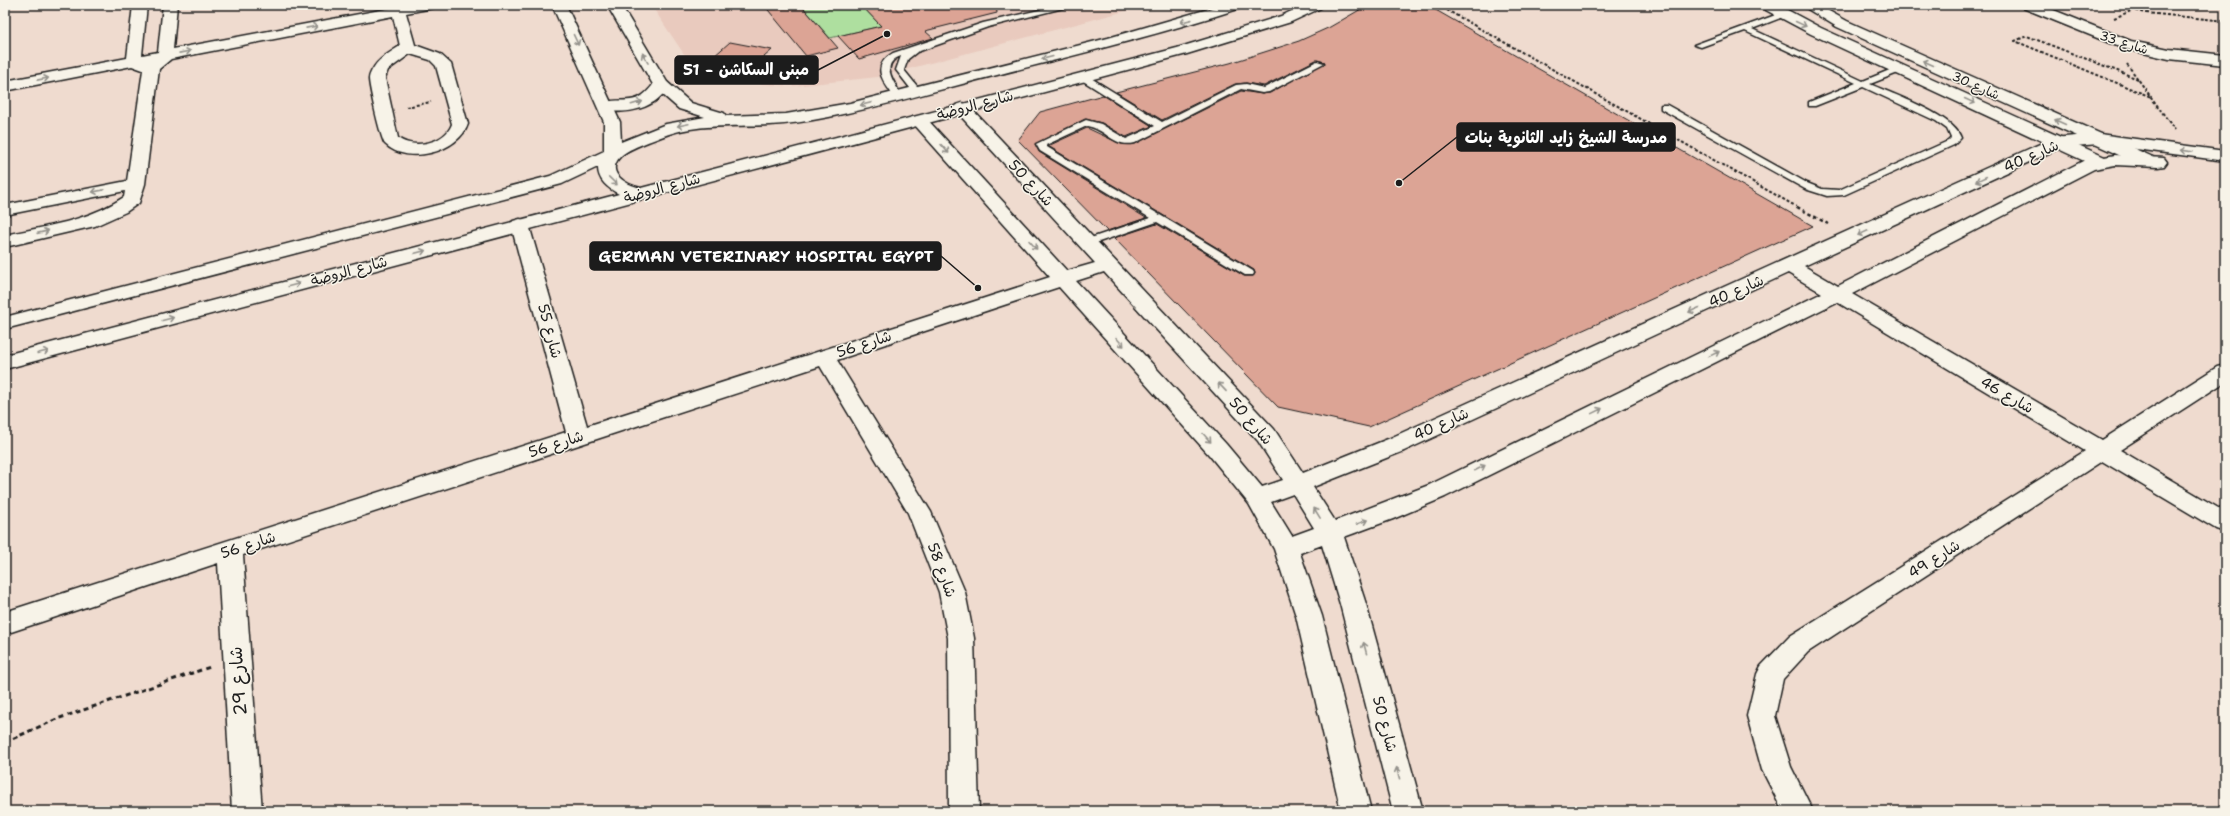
<svg xmlns="http://www.w3.org/2000/svg" width="2230" height="816" font-family="'Shantell Sans','Playpen Sans Arabic',sans-serif">
<rect width="100%" height="100%" fill="#efdbcf"/>
<filter id="ink" filterUnits="userSpaceOnUse"><feTurbulence type="fractalNoise" baseFrequency=".025" numOctaves="2"/><feDisplacementMap in="SourceGraphic" scale="8" xChannelSelector="R" yChannelSelector="G"/><feConvolveMatrix kernelMatrix="1 2 1 2 8 2 1 2 1" color-interpolation-filters="sRGB"/></filter>
<g filter="url(#ink)">
<path fill="#e9cabe" d="M651,5H1148L878,77L793,86L731,82L684,54Z"/>
<path fill="#aedf9f" stroke="#657e5e" d="M801,5H861L881,26L830,38Z"/>
<path fill="#dca495" stroke="#1c1c1c" d="M764,5H801L838,48L806,56Z
M861,5H996L997,13L925,31L933,38L859,59L838,36L881,26Z
M1368,5H1427L1813,226L1369,427L1278,407L1114,238L1157,224L1244,276H1253L1255,274L1254,270L1048,146L1087,128L1121,144H1135L1241,91L1262,94L1270,93L1325,62L1316,60L1264,86L1246,83L1235,84L1162,120L1116,92L1230,63L1299,41L1330,27Z
M730,42L772,50L748,71L705,64Z
M1103,95L1152,126L1126,137L1102,123L1085,119L1035,144L1039,152L1146,218L1107,231L1018,140L1040,112Z"/>
<g fill="none" stroke-linecap="round" stroke-linejoin="round">
<g stroke="#1c1c1c" stroke-width="3">
<path id="lane" d="M1061,5H1075L988,27L917,52L908,59L904,70L921,91L920,93H914L896,70L901,56C879,64 894,82 902,96L901,98H895C883,81 870,67 893,53L983,23Z
M1781,13L1788,15L1752,29L1863,81L1897,67H1903V71L1870,84C1892,94 1954,115 1961,138L1954,145L1844,195L1827,196L1805,189L1661,109V105H1667L1807,183L1822,189L1839,190L1948,141L1951,138L1947,129L1936,121L1863,87L1815,106H1809V102L1856,83L1745,31L1701,47L1694,45Z
M1317,61L1324,63L1269,92L1262,93L1241,89L1135,143C1114,148 1106,129 1087,126L1046,145L1047,147L1253,271L1254,273L1253,275H1245L1157,222L1090,245H1082L1081,243L1082,241L1150,218L1040,151L1036,144L1086,120L1101,124L1126,139L1155,126L1080,79V75H1086L1162,122L1236,85L1246,84L1264,88Z"/>
</g>
<g stroke="#1c1c1c" stroke-width="3">
<path id="street" d="M133,5H147L142,55L158,52L163,5H177L173,49L391,8L390,5H435L433,8L406,13L415,45L440,54L451,64L468,124C459,152 407,166 385,144C381,140 369,86 369,79C369,75 372,70 374,67C379,58 391,52 400,46L393,16L171,59L159,69L145,184L139,203L126,212L95,226L5,247V235C47,226 88,221 124,197L125,191L5,215V205L127,181L143,70L132,66L5,91V81L127,58ZM410,54L430,60L436,66L452,124C445,143 414,150 398,138L385,78L388,70Z
M2021,5H2041L2131,41L2169,49L2225,55V65L2169,59L2122,48L2023,8Z
M661,80L667,82L669,85C657,109 625,116 600,109L598,106L600,103C627,96 636,109 655,82Z
M962,103L968,105L1274,429L1303,473L1388,439L2053,138L2099,134L2225,151V161L2099,144L2062,147L1804,266L1838,286L2083,161L2115,155L2164,158L2167,162L2164,166L2158,167L2115,165L2094,169L1852,294L2102,440L2217,367L2225,365V382L2120,450L2225,512V532L2216,529L2102,461L1808,652L1783,679L1775,716L1791,767L1813,811H1783L1762,770L1747,716L1757,674L1761,666L1790,636L2085,451L1837,302L1445,497L1393,519L1344,537L1366,604L1423,811H1393L1340,604L1322,545L1300,553L1322,616L1371,811H1341L1296,616L1274,549L1249,504L1210,456L1059,287L837,360L931,512L965,592L974,638L979,811H949L948,638L939,592L908,513L820,366L243,555L262,811H232L218,563L5,634V612L566,432L511,225L513,221L520,219L527,221L529,225L587,426L1050,277L913,123L911,120L913,117H925L1067,271L1095,263L956,111L954,108L956,105ZM1104,272L1258,441L1283,480L1262,487L1226,444L1076,281ZM1788,273L1822,293L1429,485L1335,521L1313,487L1404,451ZM1293,494L1314,528L1292,536L1271,502Z"/>
</g>
<g stroke="#1c1c1c" stroke-width="3">
<path id="secondary" d="M552,5H566L620,122L621,142L666,124L705,117L679,109L655,88L607,5H621L667,82L691,103L724,113L726,116L786,114L850,103L1108,38L1222,5H1243L1241,8C1161,34 1079,54 997,75C941,89 885,106 829,117C809,121 790,124 770,125C733,127 696,123 661,137C651,141 627,149 620,157C605,173 626,185 641,188L1177,48L1281,16L1304,5H1323L1321,8L1291,22L1187,54L5,369V355L619,194C608,188 598,181 598,167L562,184L5,329V317L550,176L604,151V122Z
M1760,5H1778L1821,28L2107,158L2110,162L2107,166H2095L1811,34L1762,8Z
M1801,5H1818L1847,21L2153,157L2156,161L2153,165H2141L1837,27Z"/>
</g>
<path stroke="#1c1c1c" stroke-width="2" stroke-dasharray="3 2" stroke-linecap="butt" d="M1438,5L1799,208
M2112,5L2146,13L2225,21
M2114,18L2131,11
M2127,64L2175,130
M2138,79L2027,36L2015,41L2151,97
M406,107L431,102"/>
<path stroke="#1c1c1c" stroke-width="2.5" stroke-dasharray="3.5 3" stroke-linecap="butt" d="M1797,207L1828,224"/>
<path stroke="#1c1c1c" stroke-width="3" stroke-dasharray="5 3.5" stroke-linecap="butt" d="M5,742L57,719L210,667"/>
<use href="#lane" fill="#f7f3e8" fill-rule="evenodd"/>
<use href="#street" fill="#f7f3e8" fill-rule="evenodd"/>
<use href="#secondary" fill="#f7f3e8" fill-rule="evenodd"/>
</g>
<defs><path id="oneway-shaft" d="M-6 0H5M1.5-3L5.5 0L1.5 3" fill="none" stroke-width="1.6" stroke-linecap="round" stroke-linejoin="round"/></defs>
<g stroke="#94928c">
<use href="#oneway-shaft" transform="translate(1186 21) rotate(165)"/>
<use href="#oneway-shaft" transform="translate(1801 24) rotate(25)"/>
<use href="#oneway-shaft" transform="translate(312 27) rotate(-11)"/>
<use href="#oneway-shaft" transform="translate(576 40) rotate(65)"/>
<use href="#oneway-shaft" transform="translate(185 52) rotate(-11)"/>
<use href="#oneway-shaft" transform="translate(645 58) rotate(-120)"/>
<use href="#oneway-shaft" transform="translate(1047 58) rotate(166)"/>
<use href="#oneway-shaft" transform="translate(1928 63) rotate(-156)"/>
<use href="#oneway-shaft" transform="translate(43 79) rotate(-11)"/>
<use href="#oneway-shaft" transform="translate(1970 101) rotate(25)"/>
<use href="#oneway-shaft" transform="translate(637 103) rotate(-16)"/>
<use href="#oneway-shaft" transform="translate(866 104) rotate(166)"/>
<use href="#oneway-shaft" transform="translate(2060 122) rotate(-156)"/>
<use href="#oneway-shaft" transform="translate(683 125) rotate(168)"/>
<use href="#oneway-shaft" transform="translate(945 149) rotate(48)"/>
<use href="#oneway-shaft" transform="translate(2186 151) rotate(-172)"/>
<use href="#oneway-shaft" transform="translate(1981 179) rotate(155)"/>
<use href="#oneway-shaft" transform="translate(613 181) rotate(44)"/>
<use href="#oneway-shaft" transform="translate(98 191) rotate(169)"/>
<use href="#oneway-shaft" transform="translate(43 232) rotate(-13)"/>
<use href="#oneway-shaft" transform="translate(1863 233) rotate(155)"/>
<use href="#oneway-shaft" transform="translate(1033 245) rotate(48)"/>
<use href="#oneway-shaft" transform="translate(420 252) rotate(-15)"/>
<use href="#oneway-shaft" transform="translate(294 285) rotate(-15)"/>
<use href="#oneway-shaft" transform="translate(1694 310) rotate(156)"/>
<use href="#oneway-shaft" transform="translate(168 319) rotate(-15)"/>
<use href="#oneway-shaft" transform="translate(1120 342) rotate(48)"/>
<use href="#oneway-shaft" transform="translate(43 352) rotate(-15)"/>
<use href="#oneway-shaft" transform="translate(1714 354) rotate(-26)"/>
<use href="#oneway-shaft" transform="translate(1222 387) rotate(-133)"/>
<use href="#oneway-shaft" transform="translate(1597 411) rotate(-26)"/>
<use href="#oneway-shaft" transform="translate(1207 438) rotate(48)"/>
<use href="#oneway-shaft" transform="translate(1480 468) rotate(-27)"/>
<use href="#oneway-shaft" transform="translate(1317 513) rotate(-122)"/>
<use href="#oneway-shaft" transform="translate(1362 522) rotate(-21)"/>
<use href="#oneway-shaft" transform="translate(1365 648) rotate(-105)"/>
<use href="#oneway-shaft" transform="translate(1398 773) rotate(-105)"/>
</g>
</g>
<g text-anchor="middle" stroke-width="3" stroke-linejoin="round" paint-order="stroke">
<g font-size="13" fill="#1c1c1c" stroke="#f7f3e8">
<text transform="translate(2124 42) rotate(18)" y="5">شارع 33</text>
<text transform="translate(1976 85) rotate(24)" y="5">شارع 30</text>
</g>
<g font-size="15" fill="#1c1c1c" stroke="#f7f3e8">
<text transform="translate(975 105) rotate(-15)" y="5">شارع الروضة</text>
<text transform="translate(2031 156) rotate(-24)" y="5">شارع 40</text>
<text transform="translate(1031 183) rotate(47)" y="5">شارع 50</text>
<text transform="translate(662 188) rotate(-15)" y="5">شارع الروضة</text>
<text transform="translate(349 271) rotate(-15)" y="5">شارع الروضة</text>
<text transform="translate(1736 291) rotate(-24)" y="5">شارع 40</text>
<text transform="translate(550 331) rotate(75)" y="5">شارع 55</text>
<text transform="translate(864 344) rotate(-18)" y="5">شارع 56</text>
<text transform="translate(2007 395) rotate(30)" y="5">شارع 46</text>
<text transform="translate(1251 421) rotate(49)" y="5">شارع 50</text>
<text transform="translate(1441 424) rotate(-24)" y="5">شارع 40</text>
<text transform="translate(556 444) rotate(-18)" y="5">شارع 56</text>
<text transform="translate(248 545) rotate(-18)" y="5">شارع 56</text>
<text transform="translate(1934 559) rotate(-32)" y="5">شارع 49</text>
<text transform="translate(942 570) rotate(70)" y="5">شارع 58</text>
<text transform="translate(1385 724) rotate(75)" y="5">شارع 50</text>
</g>
<g font-size="18" fill="#1c1c1c" stroke="#f7f3e8">
<text transform="translate(238 681) rotate(-94)" y="6">شارع 29</text>
</g>
</g>
<path fill="none" stroke="#1c1c1c" stroke-width="1.5" d="M887 34L818 70M1399 183L1457 137M978 288L941 256"/>
<g fill="#1c1c1c" stroke="#f7f3e8" stroke-width="1.5">
<circle cx="887" cy="34" r="4"/>
<circle cx="1399" cy="183" r="4"/>
<circle cx="978" cy="288" r="4"/>
</g>
<g fill="#1c1c1c" stroke="#1c1c1c" stroke-width="1.5">
<rect x="675" y="56" width="143" height="28" rx="4"/>
<rect x="1457" y="123" width="218" height="28" rx="4"/>
<rect x="590" y="242" width="351" height="28" rx="4"/>
</g>
<g font-size="16" text-anchor="middle" font-weight="bold" fill="#fff">
<text x="746" y="75">مبنى السكاشن - 51</text>
<text x="1566" y="143">مدرسة الشيخ زايد الثانوية بنات</text>
<text x="766" y="262">GERMAN VETERINARY HOSPITAL EGYPT</text>
</g>
<rect width="2230" height="816" fill="none" stroke="#f7f3e8" stroke-width="20"/>
<rect x="10" y="10" width="2210" height="796" fill="none" stroke="#1c1c1c" stroke-width="1.5" filter="url(#ink)"/>
</svg>
